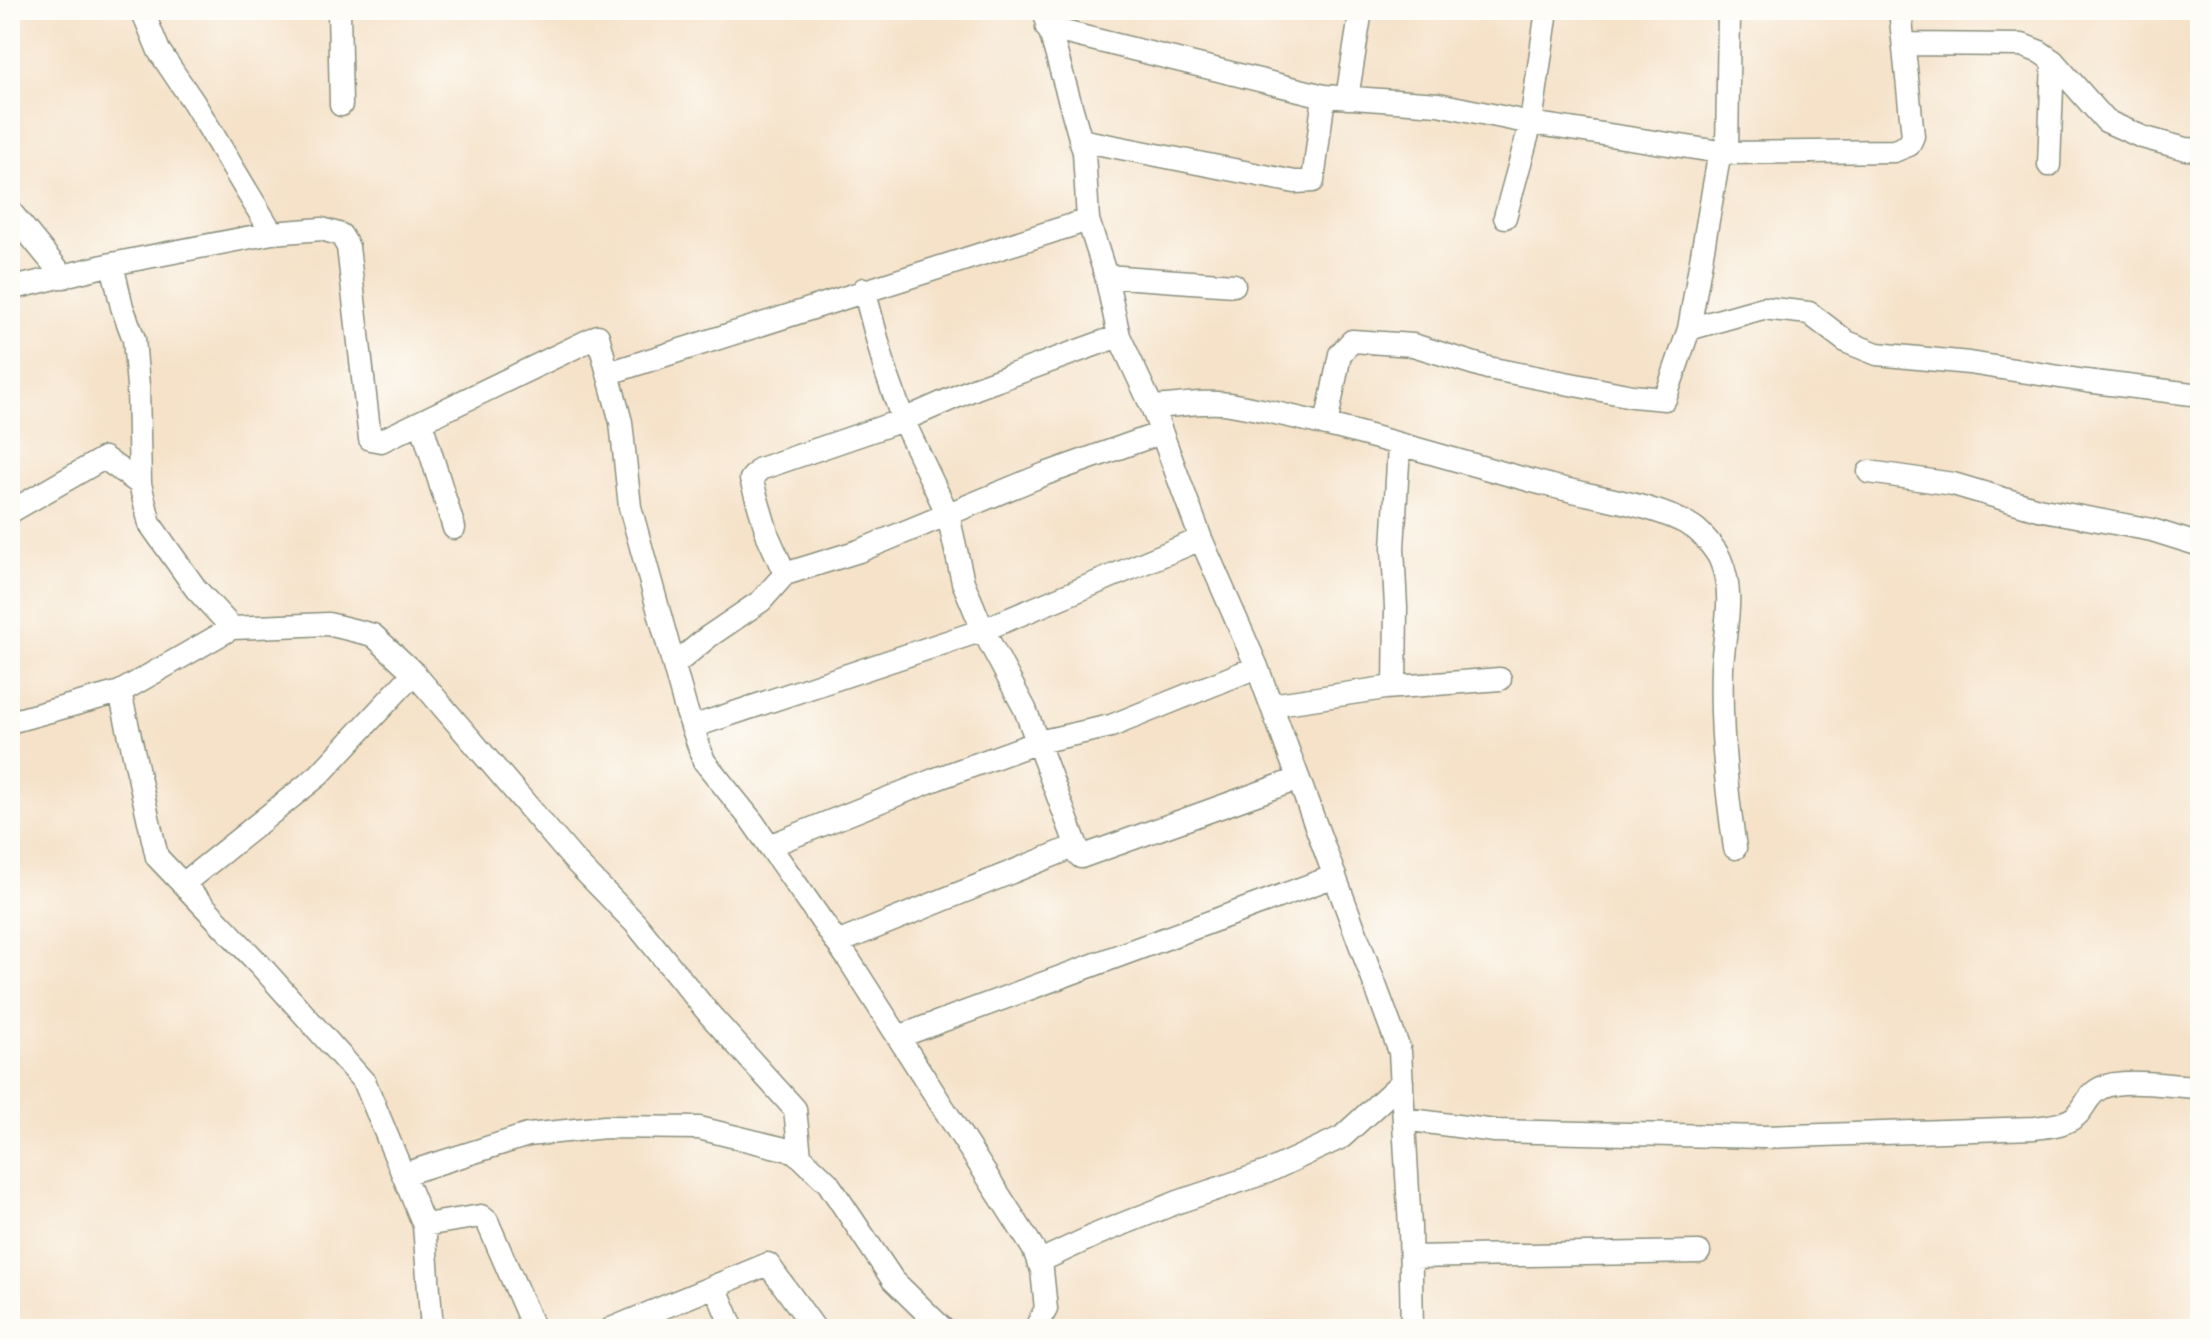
<svg xmlns="http://www.w3.org/2000/svg" width="2210" height="1339" font-family="'Indie Flower',sans-serif">
<rect width="100%" height="100%" fill="#fdfcf7"/>
<filter id="ink" filterUnits="userSpaceOnUse"><feTurbulence type="fractalNoise" baseFrequency=".0125" numOctaves="2"/><feDisplacementMap in="SourceGraphic" scale="16" xChannelSelector="R" yChannelSelector="G"/><feConvolveMatrix kernelMatrix="1 2 1 2 8 2 1 2 1" color-interpolation-filters="sRGB"/></filter>
<filter id="wash" filterUnits="userSpaceOnUse"><feTurbulence type="fractalNoise" baseFrequency=".006" numOctaves="4" result="noise"/><feDisplacementMap in="SourceGraphic" scale="32" xChannelSelector="R" yChannelSelector="G"/><feGaussianBlur stdDeviation="1.8" result="paint"/><feColorMatrix in="noise" values="0 0 0 0 0 0 0 0 0 0 0 0 0 0 0 0 0 1.4 0 .05"/><feComposite in="paint" operator="in"/></filter>
<g filter="url(#wash)">
<rect width="100%" height="100%" fill="#f5e2c9"/>
</g>
<g filter="url(#ink)">
<g fill="none" stroke-linecap="round" stroke-linejoin="round">
<g stroke="#8a907e" stroke-width="25">
<path id="street" d="M142,10L159,51L194,103L272,233L322,229L341,235L348,247L370,439L381,441L598,336L621,422L630,507L685,706L704,761L752,821L849,960L1033,1248L1042,1270L1046,1309L1035,1329
M339,10L341,105
M1044,10L1084,152L1088,220L1106,276L1119,336L1152,407L1201,539L1257,667L1400,1052L1410,1227L1412,1329
M1047,28L1324,96L1438,104L1531,123L1727,153L1894,151L1909,145L1913,136L1900,10
M1904,44L2022,45L2040,52L2053,61L2106,121L2142,137L2186,149L2200,150
M1347,98L1361,10
M1080,140L1295,182L1313,181L1324,96
M1727,153L1729,10
M2049,165L2053,61
M10,211L64,277
M1505,217L1531,123L1547,10
M112,264L122,307L134,339L138,386L140,484L150,524L196,589L232,628L328,624L373,635L414,673L573,859L636,924L710,1015L795,1109L800,1156
M1106,276L1234,285
M10,289L112,264L272,233
M864,289L885,369L903,420L948,515L963,582L983,630L1025,709L1081,857
M1689,329L1763,308L1809,313L1847,342L1877,354L1969,363L2086,381L2200,395
M609,373C769,323 928,270 1088,220
M1152,407C1177,406 1206,400 1230,404C1338,423 1443,458 1548,485C1592,497 1655,504 1693,527C1702,533 1716,550 1720,559C1736,596 1724,629 1722,667C1720,728 1726,788 1735,848
M421,422L454,528
M1326,425L1340,354L1352,341L1413,345L1488,368L1632,396L1665,399L1689,329L1720,151
M1869,472L1953,484L2038,509L2152,530L2200,545
M10,512L104,458L140,484
M785,574L768,536L751,479L760,469L903,420L976,388L1119,336
M674,665L708,637L761,601L785,574L859,551L1045,474L1161,433
M1395,687L1396,608L1393,548L1399,446
M120,692L232,628
M1271,705L1385,688L1500,679
M10,722L120,692L157,857L260,965L365,1083L424,1225L432,1329
M692,727L983,630L1201,539
M769,846L936,779L1038,742L1111,726L1257,667
M1081,857L1298,779
M183,884L319,775L414,673
M837,943L1071,848L1081,857
M898,1037L1335,876
M1404,1119L1495,1131L1764,1137L2035,1128C2048,1126 2067,1125 2077,1115C2086,1106 2088,1094 2101,1088C2123,1077 2174,1087 2200,1087
M404,1174L528,1135L605,1127L699,1128L789,1150L800,1156L828,1183L893,1280L943,1329
M424,1225L481,1216L487,1221L534,1329
M1411,1257L1699,1252
M1038,1262L1100,1233L1178,1202L1267,1172L1342,1137L1402,1082
M715,1286L733,1329
M611,1329L768,1264L815,1329"/>
</g>
<use href="#street" stroke="#fff" stroke-width="22"/>
</g>
</g>
<rect width="2210" height="1339" fill="none" stroke="#fdfcf7" stroke-width="40"/>
</svg>
